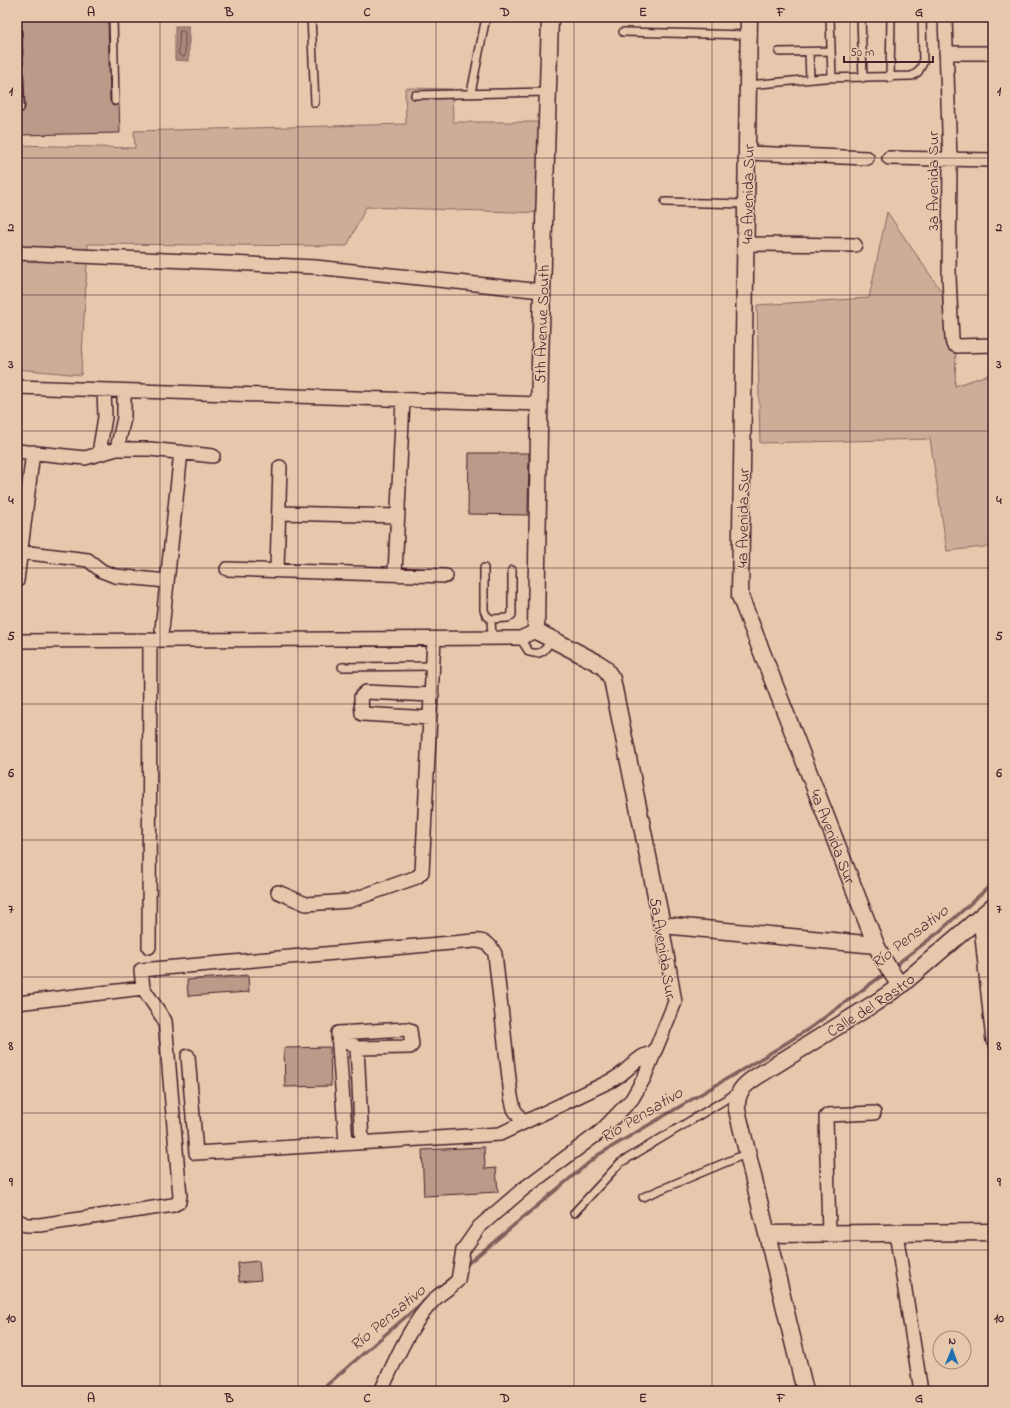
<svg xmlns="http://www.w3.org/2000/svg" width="1010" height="1408" font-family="'Indie Flower',sans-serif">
<rect width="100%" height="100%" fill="#e6c9ad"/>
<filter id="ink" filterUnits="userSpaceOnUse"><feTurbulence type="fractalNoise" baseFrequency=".025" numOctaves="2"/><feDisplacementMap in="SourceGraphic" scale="8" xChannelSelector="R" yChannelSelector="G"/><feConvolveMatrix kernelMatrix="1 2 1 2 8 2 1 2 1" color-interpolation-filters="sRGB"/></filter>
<g filter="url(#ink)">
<path fill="#cdad98" stroke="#8c6662" d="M405,88L452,89L453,122H544L543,213L366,207L347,246L88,244L81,375L17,369V145L135,148L134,131L406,124Z
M887,212L957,314L955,386L993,373V546L947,551L930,439L760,443L757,305L869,298Z"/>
<path fill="#aa887c" stroke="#845e5c" d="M175,26H189V61L175,60Z"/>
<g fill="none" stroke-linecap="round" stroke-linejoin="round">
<path stroke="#70494b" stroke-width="1" d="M180,31L185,32V55L184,57L179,55Z"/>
<path stroke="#845e5c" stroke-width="3.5" d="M893,967L939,932L993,883
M465,1266L598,1155L772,1052L810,1028L887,972
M443,1284L454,1276
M320,1391L431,1295"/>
</g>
<path fill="#bb9a89" stroke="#4a1f2b" d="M17,17H108L110,101L113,106L119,104L120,133L17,135V112H22L25,108L22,29L17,24Z
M469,453H529L528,515L468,514Z
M248,975L249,992L188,996L187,980Z
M330,1047L331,1086L285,1087L284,1048Z
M484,1147L485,1169L496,1168L498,1192L424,1196L422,1150Z
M259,1261L261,1280L239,1282L238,1263Z"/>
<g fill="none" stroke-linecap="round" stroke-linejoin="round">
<g stroke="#4a1f2b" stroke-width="10">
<path id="service" d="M113,17L115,101
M311,17L315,103
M830,17L832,78
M861,17L863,78
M17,29L20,108
M623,32L749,35
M779,52L831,51
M809,52L810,79
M890,78L891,17
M749,85L824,78L912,76L918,72L923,63L922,17
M471,93L486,17
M415,95L548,92
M665,202L746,204
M484,568V610L486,615L491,619L492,638
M491,619L508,618L512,615V570
M520,638L529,652C542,656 545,650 552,639
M342,667L433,666
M643,1197L748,1153
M574,1213L620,1163L738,1092"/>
</g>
<g stroke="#4a1f2b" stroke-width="16">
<path id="minor" d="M945,17L950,159L949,277L952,339L953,344L957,346L993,345
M946,53H993
M748,153L867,158
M889,158L993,160
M746,244L855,245
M17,253L315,267L542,291
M17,387L539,404
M117,449L124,418V391
M17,451L85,458L117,449H150L213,456
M99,453L105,417L104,390
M279,513L398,516
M21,552L88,560L102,571L115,576L167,581
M227,569L446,576
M277,570L280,467
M395,574L403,400
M17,581L33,452
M162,629L181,452
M17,641L520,638L536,631
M430,718L362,714L361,697L366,692L432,695
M278,892L306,904L349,901L417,877L422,872L434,639
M980,918L993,1041
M149,947L150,641
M17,1003L143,988
M406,1029L410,1030L412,1045L410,1047L357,1048L338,1033Z
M338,1033L346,1143
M357,1048L362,1142
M188,1056L196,1153L500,1134L606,1083C611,1081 616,1078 620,1075C632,1067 640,1053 655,1053
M17,1220L26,1225H40L173,1205L179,1202L180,1196L165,1021L143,988L141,970L474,941C484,940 491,945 495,954L511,1096L514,1109L523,1123
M896,1233L921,1391
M829,1234L826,1117L828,1115L874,1113
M381,1391C396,1359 409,1326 434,1300C441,1292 451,1288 458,1280L463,1250L479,1227L522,1190L600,1132L632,1099L644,1078L675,1002L662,925"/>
</g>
<g stroke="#4a1f2b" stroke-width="19">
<g id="tertiary">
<path d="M550,17L540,364L536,631L596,662L604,667L612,679L662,925L876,945"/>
<path id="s1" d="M749,17L740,596L876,945L883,959L900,986"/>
<path d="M768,1234L993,1232"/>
<path id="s2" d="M805,1391L737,1110C736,1093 742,1086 756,1077L875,1003L900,986L993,906"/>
</g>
</g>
<use href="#service" stroke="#e6c9ad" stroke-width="7"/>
<use href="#minor" stroke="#e6c9ad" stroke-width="13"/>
<use href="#tertiary" stroke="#e6c9ad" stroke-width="16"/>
</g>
</g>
<path fill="none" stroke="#4a1f2b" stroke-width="1" stroke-opacity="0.55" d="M160,17V1391M298,17V1391M436,17V1391M574,17V1391M712,17V1391M850,17V1391M17,158H993M17,295H993M17,431H993M17,568H993M17,704H993M17,840H993M17,977H993M17,1113H993M17,1250H993"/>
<g text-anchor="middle" stroke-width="3" stroke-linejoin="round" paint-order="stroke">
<g font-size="16" fill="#4a1f2b" stroke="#e6c9ad">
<text transform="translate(932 181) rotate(-90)" y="6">3a Avenida Sur</text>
<text transform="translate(747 194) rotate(-89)" y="6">4a Avenida Sur</text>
<text transform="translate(541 324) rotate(-88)" y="6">5th Avenue South</text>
<text transform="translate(742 518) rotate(-89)" y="6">4a Avenida Sur</text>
<text dy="6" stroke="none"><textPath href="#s1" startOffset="837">4a Avenida Sur</textPath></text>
<text transform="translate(664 948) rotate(81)" y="6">5a Avenida Sur</text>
<text dy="6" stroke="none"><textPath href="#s2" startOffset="465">Calle del Rastro</textPath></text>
</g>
<g font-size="17" font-style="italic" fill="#5d343b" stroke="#e6c9ad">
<text transform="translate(909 936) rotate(-38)" y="6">Río Pensativo</text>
<text transform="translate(641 1114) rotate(-31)" y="6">Río Pensativo</text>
<text transform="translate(387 1317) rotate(-40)" y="6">Río Pensativo</text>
</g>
</g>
<rect width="1010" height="1408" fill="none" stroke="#e6c9ad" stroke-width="44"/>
<g transform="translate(952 1350) rotate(1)"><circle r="19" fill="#e6c9ad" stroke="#a88579"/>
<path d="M0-3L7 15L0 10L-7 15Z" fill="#1f6fb2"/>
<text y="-6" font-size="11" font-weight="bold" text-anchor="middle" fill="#4a1f2b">N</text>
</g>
<path d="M844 56v6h89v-6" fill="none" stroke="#4a1f2b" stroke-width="2"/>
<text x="850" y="56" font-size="12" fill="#4a1f2b" stroke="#e6c9ad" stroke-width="3" paint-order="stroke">50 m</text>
<rect x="22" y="22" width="966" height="1364" fill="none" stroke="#4a1f2b" stroke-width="1.5"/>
<g font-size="13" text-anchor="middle" font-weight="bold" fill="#4a1f2b">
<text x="91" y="16">A</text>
<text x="229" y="16">B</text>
<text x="367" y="16">C</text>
<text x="505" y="16">D</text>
<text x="643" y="16">E</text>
<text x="781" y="16">F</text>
<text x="919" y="16">G</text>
<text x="11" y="95">1</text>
<text x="999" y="95">1</text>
<text x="11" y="231">2</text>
<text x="999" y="231">2</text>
<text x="11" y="368">3</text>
<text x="999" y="368">3</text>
<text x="11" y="504">4</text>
<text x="999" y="504">4</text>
<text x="11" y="640">5</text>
<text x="999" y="640">5</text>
<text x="11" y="777">6</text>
<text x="999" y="777">6</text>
<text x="11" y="913">7</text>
<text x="999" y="913">7</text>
<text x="11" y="1050">8</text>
<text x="999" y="1050">8</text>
<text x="11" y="1186">9</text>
<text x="999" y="1186">9</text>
<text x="11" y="1322">10</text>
<text x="999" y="1322">10</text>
<text x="91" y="1402">A</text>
<text x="229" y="1402">B</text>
<text x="367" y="1402">C</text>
<text x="505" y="1402">D</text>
<text x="643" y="1402">E</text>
<text x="781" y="1402">F</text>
<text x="919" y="1402">G</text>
</g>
</svg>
